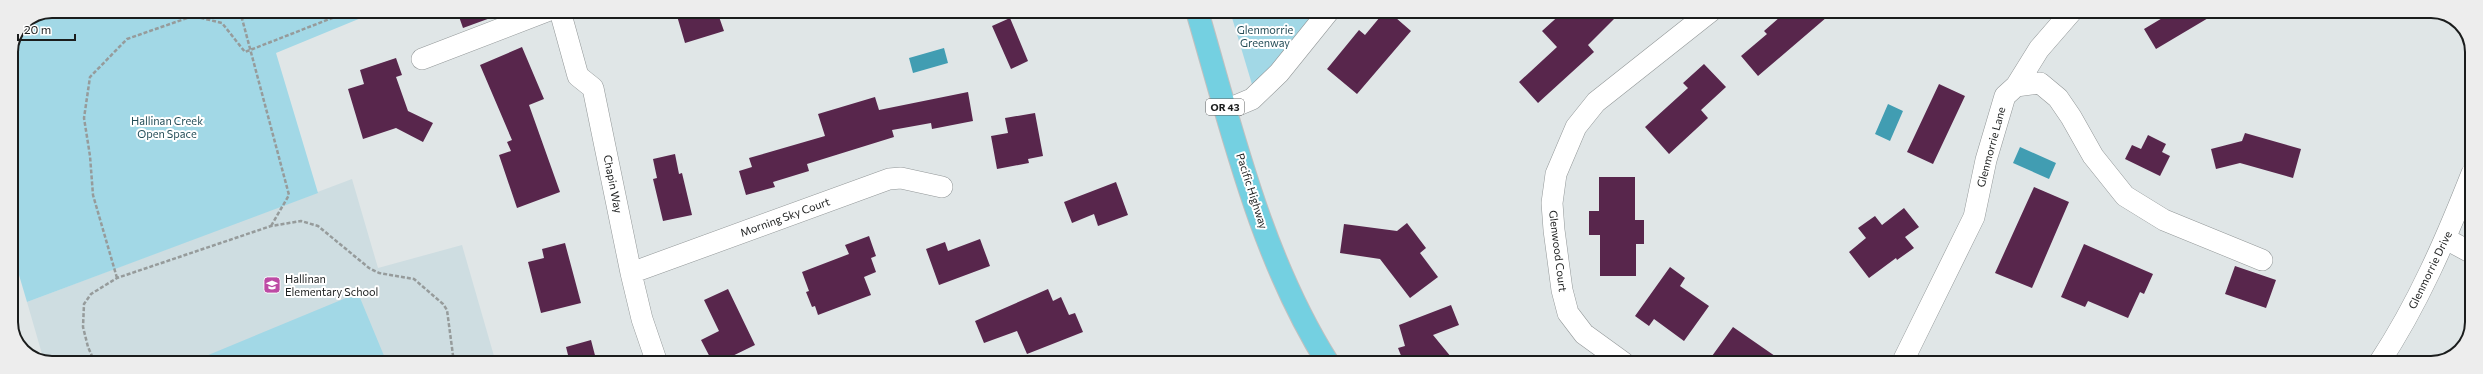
<svg xmlns="http://www.w3.org/2000/svg" width="2483" height="374" font-family="Commissioner,sans-serif">
<rect width="100%" height="100%" fill="#e0e6e7"/>
<path fill="#cedde1" d="M352,179L378,268L462,245L496,363L44,361L27,302Z"/>
<path fill="#a2d8e6" d="M52,11H378L276,53L318,193L27,302L11,248V52L23,23Z
M1230,11H1319L1254,91Z
M358,293L387,363H189Z"/>
<path fill="#419db2" d="M944,48L948,63L913,73L909,58Z
M1888,104L1903,111L1890,141L1875,134Z
M2020,147L2056,163L2049,179L2013,163Z"/>
<path fill="#58264c" d="M457,11H504V13L463,28Z
M692,11H717L724,31L685,43L677,16Z
M1385,11H1388L1411,31L1357,94L1327,69L1359,30L1365,35Z
M1564,11H1622L1588,45L1594,52L1538,103L1519,82L1557,47L1542,31Z
M1787,11H1834L1758,76L1741,56L1767,34L1764,31Z
M2174,11H2220L2156,49L2144,29Z
M1010,18L1028,61L1011,69L992,26Z
M522,47L544,99L529,105L560,192L517,208L499,155L511,151L507,142L512,140L480,65Z
M396,58L402,75L396,77L408,111L433,123L423,142L396,128L363,139L348,89L364,84L360,70Z
M1704,64L1726,87L1701,110L1708,118L1669,154L1645,127L1688,88L1683,83Z
M1939,84L1965,96L1933,164L1907,152Z
M968,92L973,121L932,129L931,123L892,130L894,137L807,164L809,171L773,182L775,187L746,195L739,171L752,167L749,158L825,136L818,114L875,97L879,110Z
M1035,113L1043,156L1028,159L1029,163L997,169L991,136L1008,133L1005,118Z
M2245,133L2301,149L2293,178L2240,163L2216,169L2211,149L2242,141Z
M2148,135L2166,144L2162,152L2170,156L2160,176L2125,159L2132,145L2141,149Z
M675,154L679,174L682,173L692,215L663,221L653,179L657,178L653,159Z
M1599,177H1635V220H1644V244H1636V276H1600V235H1589V211H1599Z
M1116,182L1128,215L1098,226L1094,214L1072,223L1064,202Z
M2034,187L2069,202L2032,288L1995,273Z
M1904,208L1919,227L1905,237L1914,248L1897,260L1896,258L1869,278L1849,252L1866,238L1858,228L1875,216L1882,225Z
M1407,223L1426,248L1420,253L1438,277L1410,298L1380,259L1340,253L1344,224L1397,231Z
M869,236L876,256L871,258L876,272L864,277L871,295L818,315L815,306L812,307L806,292L809,291L802,272L849,254L845,245Z
M980,239L990,266L939,285L926,249L945,242L948,251Z
M565,243L581,303L541,313L528,262L544,258L542,249Z
M2084,244L2153,274L2144,294L2140,292L2128,318L2088,301L2085,307L2061,297Z
M2235,266L2276,280L2266,308L2225,294Z
M1670,267L1685,278L1680,286L1709,306L1684,341L1654,319L1649,326L1635,316Z
M728,289L755,345L718,363H713L701,340L719,331L704,300Z
M1048,289L1053,301L1061,297L1069,315L1075,313L1083,332L1027,354L1017,331L984,343L975,321Z
M1451,305L1459,325L1433,335L1456,363H1404L1398,348L1405,346L1399,325Z
M1733,327L1785,363H1707Z
M591,340L597,363H570L566,347Z"/>
<g fill="none" stroke-linecap="round" stroke-linejoin="round">
<g stroke="#929798" stroke-width="22">
<path id="minor" d="M560,11L578,76L593,88L631,273L642,319L657,363
M422,59L547,11
M2016,86L2039,49L2072,11
M1226,110L1252,99L1279,73L1329,11
M2446,239L2472,253
M631,273L889,179L901,178L942,187
M1624,363L1584,334L1568,313L1562,290L1554,230L1552,203L1556,174L1576,127L1596,102L1711,11
M1902,363L1974,217L1986,160L2005,96L2016,86L2040,83L2058,98L2071,117L2093,156L2125,196L2164,220L2262,260
M2379,363C2418,304 2446,239 2472,173"/>
</g>
<g stroke="#bfc0c0" stroke-width="24">
<path id="major" d="M1197,11C1232,130 1261,257 1328,363"/>
</g>
<path stroke="#969b9b" stroke-width="2.5" stroke-dasharray="4 2" stroke-linecap="butt" d="M240,11L289,195L271,226
M117,278L93,195L90,156L84,118L90,77L127,39L193,16L222,23L245,52L350,11
M95,363L88,347L83,327L84,304L91,294L117,278L271,226L301,221L318,226L369,268L379,273L414,279L443,304L447,310L454,363"/>
<use href="#minor" stroke="#fff" stroke-width="21"/>
<use href="#major" stroke="#74d0e1" stroke-width="22"/>
</g>
<defs>
<g id="school-square" transform="scale(0.9)"><rect x="-9" y="-9" width="18" height="18" rx="4" fill="#bd4aa4" stroke="#fff"/><path d="M0-5L7-2L0 1L-7-2ZM-4 1L0 2.5L4 1V4Q0 6-4 4Z" fill="#fff"/></g>
</defs>
<g fill-rule="evenodd">
<use href="#school-square" x="272" y="285"/>
</g>
<g text-anchor="middle" stroke-width="4" stroke-linejoin="round" paint-order="stroke">
<rect fill="#fff" stroke="#5f6161" stroke-width="1" x="1206" y="99" width="38" height="16" rx="3"/>
<g font-size="10" font-weight="bold" fill="#1b1d1d">
<text x="1225" y="111">OR 43</text>
</g>
<g font-size="11" fill="#254e58" stroke="#fff">
<text x="1265" y="34">Glenmorrie<tspan x="1265" dy="13">Greenway</tspan></text>
<text x="167" y="125">Hallinan Creek<tspan x="167" dy="13">Open Space</tspan></text>
</g>
<g font-size="11" fill="#1b1d1d" stroke="#fff">
<text transform="translate(1991 147) rotate(-75)" y="4">Glenmorrie Lane</text>
<text transform="translate(613 184) rotate(79)" y="4">Chapin Way</text>
<text transform="translate(1252 191) rotate(72)" y="4">Pacific Highway</text>
<text transform="translate(785 217) rotate(-20)" y="4">Morning Sky Court</text>
<text transform="translate(1558 251) rotate(83)" y="4">Glenwood Court</text>
<text transform="translate(2430 270) rotate(-64)" y="4">Glenmorrie Drive</text>
</g>
<g font-size="11" fill="#1b1d1d" stroke="#fff" text-anchor="start">
<text x="285" y="283">Hallinan<tspan x="285" dy="13">Elementary School</tspan></text>
</g>
</g>
<path d="M0 0H2483V374H0ZM52 18H2431A34 34 0 0 1 2465 52V322A34 34 0 0 1 2431 356H52A34 34 0 0 1 18 322V52A34 34 0 0 1 52 18Z" fill="#ededed" fill-rule="evenodd"/>
<path fill="none" stroke="#1b1d1d" stroke-width="2" d="M52 18H2431A34 34 0 0 1 2465 52V322A34 34 0 0 1 2431 356H52A34 34 0 0 1 18 322V52A34 34 0 0 1 52 18Z"/>
<path d="M18 34v6h57v-6" fill="none" stroke="#1b1d1d" stroke-width="2"/>
<text x="24" y="34" font-size="12" fill="#1b1d1d" stroke="#ffffff" stroke-width="3" paint-order="stroke">20 m</text>
</svg>
